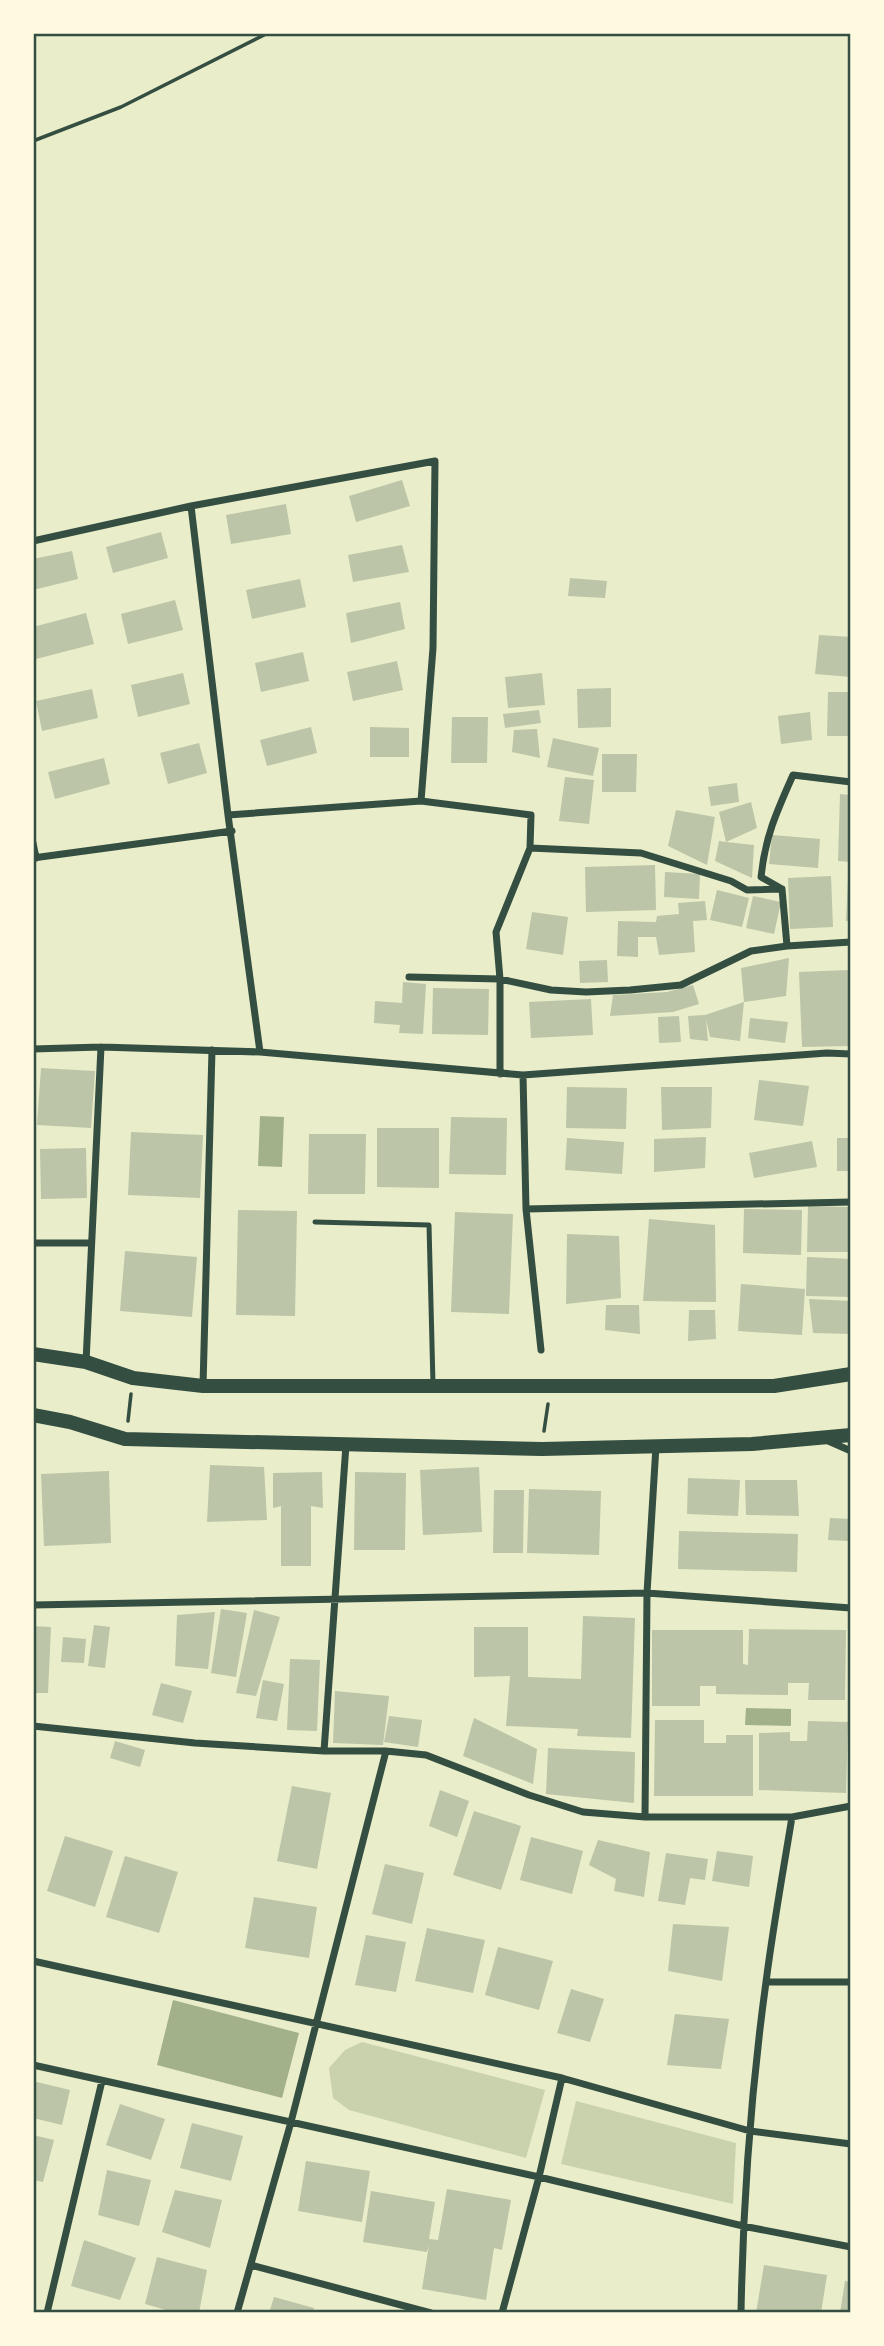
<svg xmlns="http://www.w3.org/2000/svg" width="884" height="2346" font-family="'Noto Sans',sans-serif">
<rect width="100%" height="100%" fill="#e9edc9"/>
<path fill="#cad2ad" d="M362,2042L545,2090L526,2158L349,2110L333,2098L329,2068L345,2050Z
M576,2101L736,2143L733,2204L561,2164Z"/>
<path fill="#a3b18a" d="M260,1116L284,1117L282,1167L258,1166Z
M746,1708L791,1709V1726L745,1725Z
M173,2000L299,2033L282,2098L157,2065Z"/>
<path fill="#bcc5a7" d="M402,480L410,506L356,522L349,496Z
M286,504L291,534L231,544L226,515Z
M161,532L168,558L113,573L106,547Z
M402,545L409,572L353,582L348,555Z
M72,551L78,579L33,590V559Z
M570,578L607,581L605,598L568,596Z
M300,579L306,607L252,619L246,590Z
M175,600L183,630L128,644L121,614Z
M400,602L405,629L351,643L346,613Z
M86,613L94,644L36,659L33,647V627Z
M819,635L851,637V677L815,674Z
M303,652L309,681L261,692L255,663Z
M397,661L403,690L353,701L347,672Z
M183,673L190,704L138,717L131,685Z
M542,673L545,705L508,708L505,677Z
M611,688V727L578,728L577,689Z
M92,689L98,718L42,731L36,701Z
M828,692H851V736H827Z
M539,710L541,723L505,728L503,714Z
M810,712L812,740L781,744L778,716Z
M452,717H488L487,763H451Z
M311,727L317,753L267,766L260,740Z
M370,727L409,728V757H370Z
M537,729L540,758L512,752L514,730Z
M553,738L599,748L593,776L547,767Z
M199,743L207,773L168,784L160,753Z
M602,754H637L636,792H602Z
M104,758L110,784L55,799L48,772Z
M565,777L594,780L589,824L559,821Z
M737,783L739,802L711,806L708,787Z
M840,794L851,795V862L838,861Z
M751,802L757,828L726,842L754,845L752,878L715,861L719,841L726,842L719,812Z
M676,810L715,817L707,865L668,846Z
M772,835L820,839L818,868L769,864Z
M655,865L656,910L586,912L585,867Z
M665,872L700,874L699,899L664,897Z
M831,876L833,927L790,929L788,878Z
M848,877H851V921H846Z
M717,890L749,898L742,927L710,920Z
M753,896L781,902L774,934L746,928Z
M705,901L707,920L693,921L695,952L659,955L656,937H638V957L617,956L618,921L656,922L657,916L679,914L678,903Z
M532,912L568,917L563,955L526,949Z
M789,958L786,996L744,1002L740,1041L710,1037L706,1019L708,1041L690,1039L688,1016L705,1015L744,1002L741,968Z
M607,960L608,982L580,983L579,961Z
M848,970L851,1046L802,1047L799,972Z
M403,982L426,984L423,1034L399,1033L400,1025L374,1023L375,1001L402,1003Z
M693,985L699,1004L673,1012L610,1016L613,995L667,992Z
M433,988L489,989L488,1035L432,1034Z
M591,999L593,1035L531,1038L529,1002Z
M679,1016L681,1042L659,1043L658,1017Z
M750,1018L788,1022L785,1043L748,1038Z
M41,1068L95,1071L91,1128L37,1125Z
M759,1080L809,1086L803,1126L754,1120Z
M567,1087L627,1088L626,1129L566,1128Z
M661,1087H712L711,1128L662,1130Z
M451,1117L507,1118L506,1175L449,1174Z
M377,1128H439V1188L377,1187Z
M131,1132L203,1135L200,1198L128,1195Z
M309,1134H366L365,1194H308Z
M706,1137L705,1168L654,1172V1139Z
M567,1138L624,1142L622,1174L565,1170Z
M837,1138H851V1171H837Z
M812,1141L817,1167L754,1178L749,1153Z
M86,1148L87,1198L41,1199L40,1149Z
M808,1206L851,1207V1252H807Z
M744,1209L802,1210L801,1255L743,1253Z
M238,1210L297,1211L295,1316L236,1315Z
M455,1212L513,1214L509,1314L451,1312Z
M649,1219L715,1225L716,1302L643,1301Z
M567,1234L619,1236L621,1298L566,1304Z
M125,1251L197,1257L192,1317L120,1311Z
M807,1257L851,1259V1297L806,1296Z
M741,1284L805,1289L802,1335L738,1331Z
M809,1299L851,1301V1334L813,1333Z
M606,1305H639L640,1334L605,1330Z
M689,1310H715L716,1339L688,1341Z
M210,1465L264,1467L267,1520L207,1522Z
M479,1467L482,1532L423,1535L420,1470Z
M109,1471L111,1543L44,1546L41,1474Z
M322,1472L323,1508L311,1506V1566H281V1506L273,1508V1473Z
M355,1472L406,1473L405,1550H354Z
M688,1478L740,1480L738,1516L687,1514Z
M745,1480H797L799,1516L746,1515Z
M529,1489L601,1491L599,1555L527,1553Z
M494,1490H524L523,1553H493Z
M830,1518L851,1519V1546L848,1541L828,1540Z
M679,1531L798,1534L797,1572L678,1569Z
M221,1609L247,1613L236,1677L211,1673Z
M254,1610L280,1617L256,1696L236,1693Z
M215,1612L208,1669L175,1666L177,1615Z
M583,1616L635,1618L631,1738L577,1736L578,1729L506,1726L510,1676L474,1677V1627H528V1677L581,1679Z
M94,1625L110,1627L105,1668L88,1666Z
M33,1626L51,1627L48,1693H33Z
M749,1629L846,1630L845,1700H808L809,1683H788V1695L716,1694V1686H700V1706H652V1630H743V1664L748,1665Z
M63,1637L86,1639L84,1663L61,1662Z
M290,1659L320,1660L317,1731L287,1730Z
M263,1680L284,1684L277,1721L256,1718Z
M161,1683L192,1691L183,1723L152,1715Z
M335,1691L389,1696L383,1745L333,1743Z
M389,1716L422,1720L418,1747L384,1742Z
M474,1718L537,1749L533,1784L463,1756Z
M655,1720H704V1743H726V1735H753V1796H654Z
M808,1721L848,1722L846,1793L759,1790V1733L790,1732V1741H807Z
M115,1741L145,1750L140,1767L110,1758Z
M548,1748L635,1752L634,1803L546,1794Z
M292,1786L331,1793L317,1869L277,1861Z
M440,1790L469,1801L457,1837L429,1826Z
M474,1811L521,1826L501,1890L453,1875Z
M65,1836L113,1851L95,1907L47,1891Z
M531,1837L583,1851L572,1894L520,1880Z
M598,1840L650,1852L644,1897L614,1891L616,1879L589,1865Z
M717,1851L753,1856L749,1887L712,1881Z
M666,1853L708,1859L705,1880L690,1878L685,1905L658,1901Z
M125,1856L178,1872L159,1933L106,1917Z
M385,1864L424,1873L412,1924L372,1914Z
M254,1897L317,1907L309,1958L245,1948Z
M673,1924L729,1927L722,1981L668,1971Z
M427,1928L485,1940L473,1993L415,1981Z
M366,1935L406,1942L396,1992L355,1985Z
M498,1947L553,1961L539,2010L485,1995Z
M571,1989L604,1999L590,2042L557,2033Z
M675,2014L729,2019L721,2069L667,2065Z
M33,2081L70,2090L62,2125L33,2118Z
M120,2104L165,2119L151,2160L106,2145Z
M192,2123L243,2136L231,2181L180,2168Z
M33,2135L54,2140L43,2182L33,2180Z
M306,2161L370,2171L362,2222L298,2211Z
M107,2170L151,2180L139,2226L98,2215Z
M447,2189L511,2200L502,2250L494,2248L486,2300L422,2289L429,2245L427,2252L363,2242L371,2191L435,2202L429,2239L438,2240Z
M175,2190L222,2200L210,2248L162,2232Z
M84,2240L136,2258L120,2300L71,2286Z
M157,2257L207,2270L199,2313H177L145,2304Z
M764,2265L827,2275L821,2313H756Z
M845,2281L851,2282V2313H840Z
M274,2297L314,2308L312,2313H269Z"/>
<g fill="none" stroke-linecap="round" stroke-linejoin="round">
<path stroke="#344e41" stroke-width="3.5" d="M33,141L121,107L268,33
M128,1421L131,1394
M544,1431L548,1404"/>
<path stroke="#344e41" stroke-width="5" d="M315,1222L429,1225L433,1384"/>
<path stroke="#344e41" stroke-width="7" d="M191,506L228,815L260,1052
M33,541L191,506L435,461L433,648L421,801
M228,815L421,801L531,815L530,848L496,932L500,979V1074
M33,843L36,858
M530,848L641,853L731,881L747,890L782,889
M33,858L232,831
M787,946L782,889L761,877C765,837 777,811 793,775L851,782
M409,977L500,979L551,990L586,992L630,990L681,985L751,951L787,946L851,942
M33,1049L101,1047L260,1052L523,1075L827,1053L851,1054
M523,1075L526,1209L541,1350
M526,1209L851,1202
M33,1243H91
M86,1362L101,1047
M203,1386L212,1050
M826,1440L851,1451
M33,1605L647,1593L851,1608
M33,1726L195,1743L324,1751H386L426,1755L529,1795L583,1812L645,1817H792L851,1806
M324,1751L346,1445
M645,1817L647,1593L656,1446
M33,1961L562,2078L750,2131L851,2144
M766,1982H851
M33,2065L539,2177L743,2226L851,2247
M251,2265L431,2313
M47,2313L102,2081
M237,2313L291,2122L386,1751
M502,2313L539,2177L562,2078
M741,2313C743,2202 751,2091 766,1982C773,1927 783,1872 792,1817"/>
<path stroke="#344e41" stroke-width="14" d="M33,1354L86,1362L133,1378L203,1386H774L851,1374
M33,1415L70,1422L125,1439L542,1449L752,1444L851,1435"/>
</g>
<rect width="884" height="2346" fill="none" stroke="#fefae0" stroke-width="70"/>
<rect x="35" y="35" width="814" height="2276" fill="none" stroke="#344e41" stroke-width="2.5"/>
</svg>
